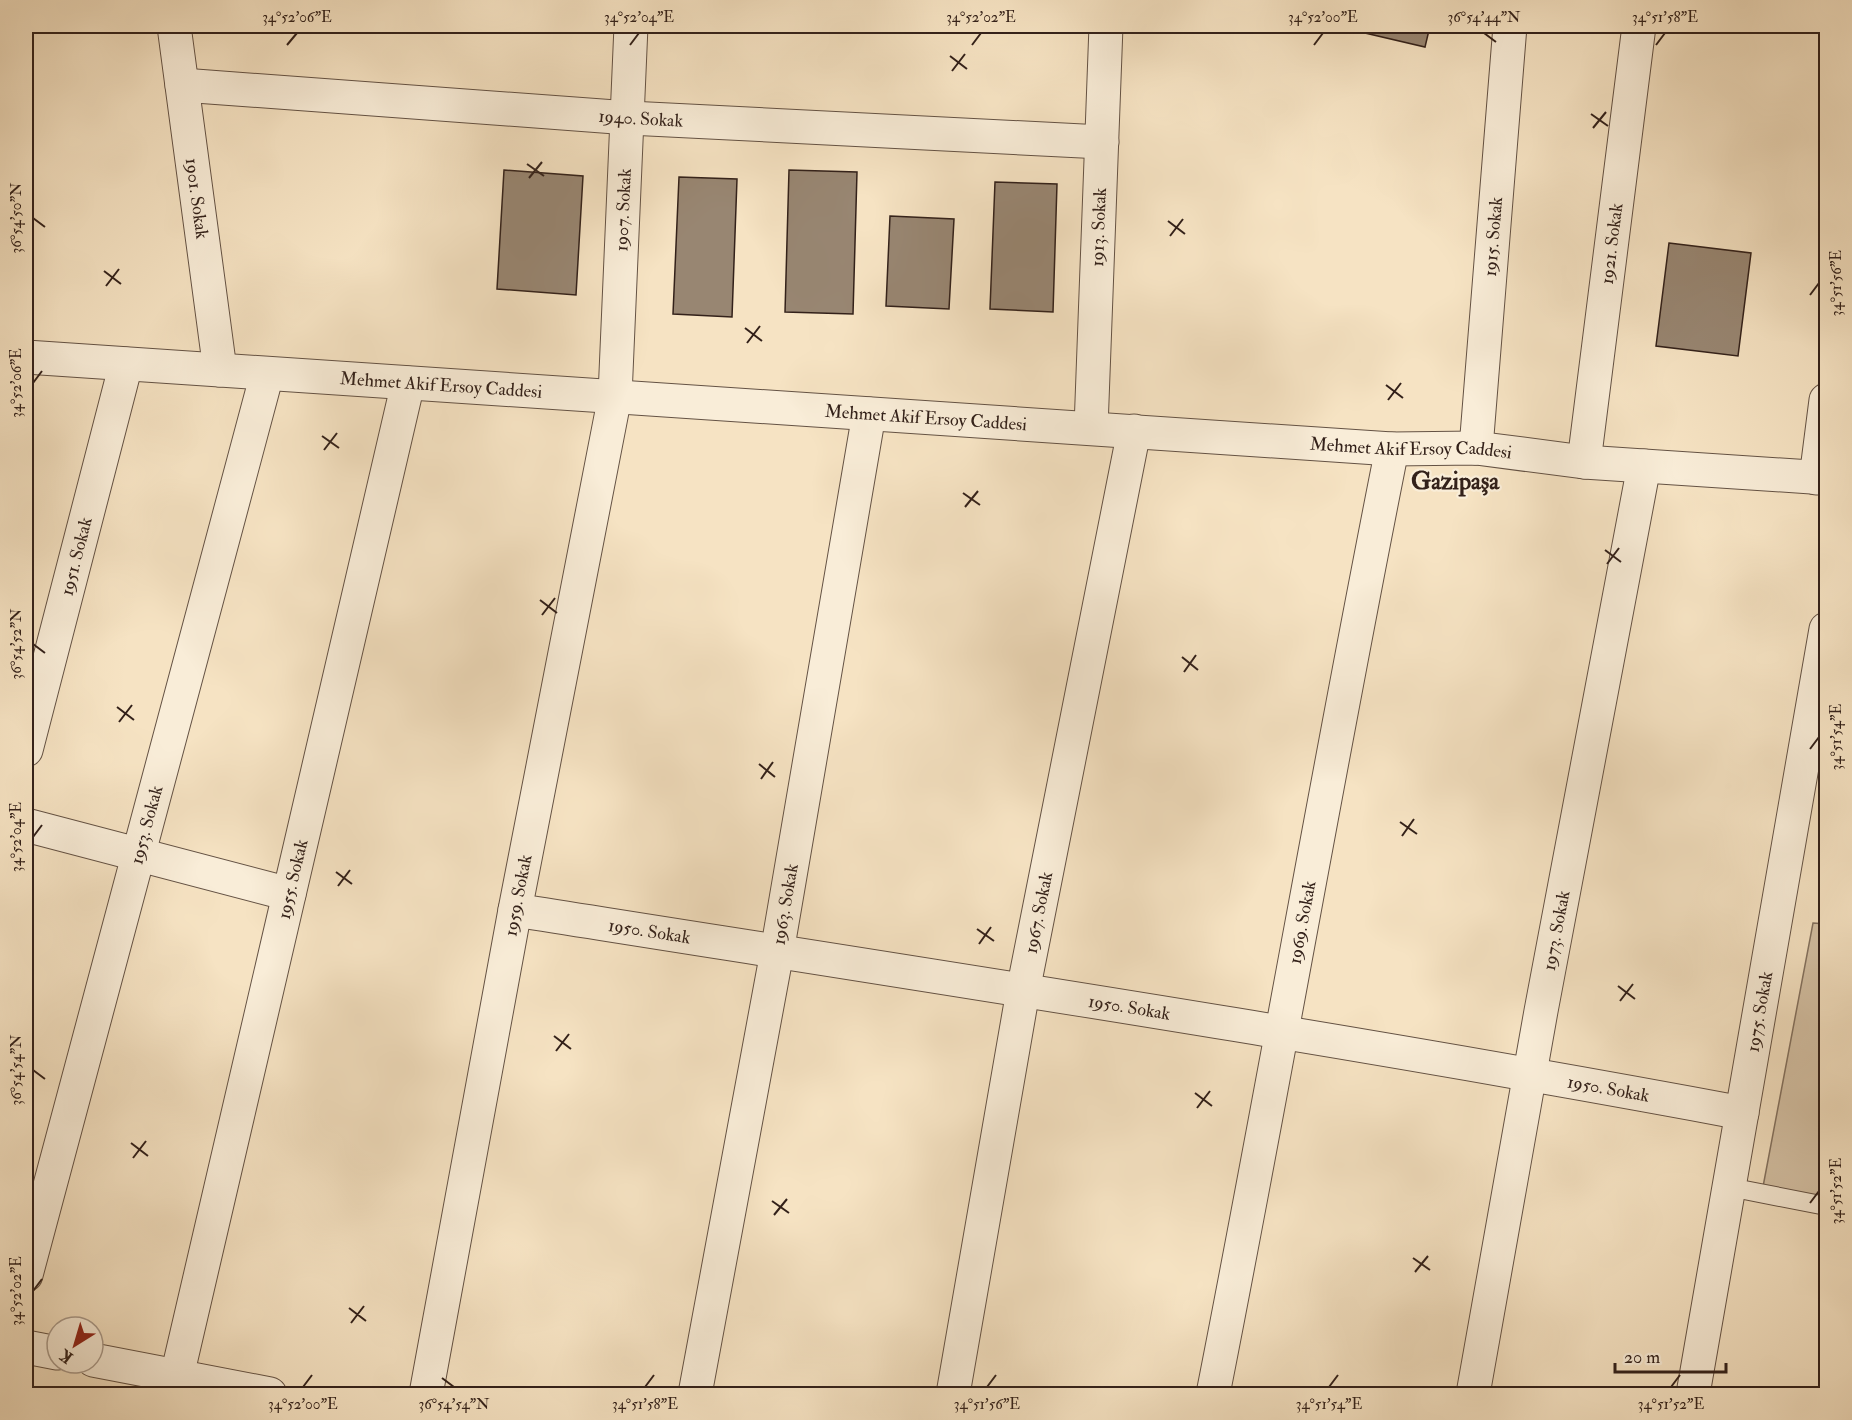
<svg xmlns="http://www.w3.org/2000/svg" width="1852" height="1420" font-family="'IM FELL Double Pica',serif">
<rect width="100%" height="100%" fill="#f6e3c3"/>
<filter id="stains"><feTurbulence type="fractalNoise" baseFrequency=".00333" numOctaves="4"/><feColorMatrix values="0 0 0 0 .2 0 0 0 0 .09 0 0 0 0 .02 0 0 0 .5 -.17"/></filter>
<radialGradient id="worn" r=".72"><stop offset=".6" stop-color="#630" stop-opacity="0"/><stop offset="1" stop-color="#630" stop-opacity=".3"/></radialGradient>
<path fill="#d5c2a6" stroke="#847260" stroke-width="1.5" d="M1813,923L1826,924V1202L1762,1192Z"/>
<path fill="#988672" stroke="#33211a" stroke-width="1.5" d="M1335,26H1430L1425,47Z
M504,170L583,176L576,295L497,289Z
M789,170L857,172L853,314L785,312Z
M679,177L737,179L732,317L673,314Z
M995,182L1057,184L1053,312L990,309Z
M890,216L954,219L949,309L886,306Z
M1669,243L1751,253L1738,356L1656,346Z"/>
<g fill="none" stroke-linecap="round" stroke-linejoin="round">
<g stroke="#645244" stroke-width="20">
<path id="service" d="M1729,1187L1826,1206"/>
</g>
<g stroke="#645244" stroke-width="35">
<g id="minor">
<path id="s1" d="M174,26L220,370"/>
<path id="s2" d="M182,85L629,118L1102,142"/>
<path id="s3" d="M1091,428L1106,26"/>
<path id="s4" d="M1476,448L1510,26"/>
<path id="s5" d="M1584,462L1639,26"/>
<path d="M1816,478L1826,400"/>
<path id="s6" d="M26,750L126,364"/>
<path d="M26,825L289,894"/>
<path id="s7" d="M515,910C925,975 1335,1037 1742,1113"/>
<path id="s8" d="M26,1275L267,374"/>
<path d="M26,1347L57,1353"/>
<path d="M93,1360L270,1394"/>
<path id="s9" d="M177,1376L408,383"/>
<path id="s10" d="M426,1394L515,910L615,396L631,26"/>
<path id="s11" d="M695,1394L777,952L869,414"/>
<path id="s12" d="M953,1394L1023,991L1134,431"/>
<path id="s13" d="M1213,1394C1275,1080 1329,764 1392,449"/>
<path id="s14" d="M1473,1394L1541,1011L1644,466"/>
<path id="s15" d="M1693,1394L1826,629"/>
</g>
</g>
<g stroke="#645244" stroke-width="35">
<g id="tertiary">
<path id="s16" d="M26,357L1392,449L1476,448L1584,462L1826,478"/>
</g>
</g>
<use href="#service" stroke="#f9edd8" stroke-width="18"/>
<use href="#minor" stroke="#f9edd8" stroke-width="33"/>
<use href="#tertiary" stroke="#f9edd8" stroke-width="33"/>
</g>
<path fill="none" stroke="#33211a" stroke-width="2" d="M1484,33L1496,42M287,45L297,33M630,45L639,33M972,45L981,33M1314,45L1323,33M1656,45L1665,33M950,56L967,69M952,71L965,54M1591,114L1608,126M1593,128L1606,112M527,164L544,176M529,178L542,162M33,218L45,227M1168,221L1185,234M1170,236L1183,219M104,271L121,284M106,286L119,269M1810,295L1819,283M745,328L762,341M747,343L760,326M33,383L42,371M1386,385L1403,398M1388,400L1401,383M322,436L339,448M324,450L337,433M963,493L980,505M965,507L978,491M1605,550L1621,562M1607,564L1619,548M540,600L557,613M542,615L555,598M33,644L45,653M1182,657L1198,670M1184,672L1196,655M117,707L134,720M119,722L132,705M1810,749L1819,737M759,764L775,777M761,779L773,762M1400,822L1417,834M1402,836L1414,819M33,837L42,825M336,872L352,884M338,886L350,870M977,929L994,941M979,944L991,927M1618,986L1635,999M1620,1001L1633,984M554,1036L571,1049M556,1051L569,1034M33,1070L45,1079M1195,1093L1212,1106M1197,1108L1210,1091M131,1143L148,1156M133,1158L146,1141M772,1201L789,1213M1810,1203L1819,1191M774,1215L787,1199M1413,1258L1430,1270M1415,1272L1428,1256M33,1291L42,1279M349,1308L366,1321M351,1323L364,1306M442,1378L454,1387M303,1387L312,1375M645,1387L654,1375M987,1387L996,1375M1329,1387L1338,1375M1671,1387L1680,1375"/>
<g text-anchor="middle" stroke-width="4.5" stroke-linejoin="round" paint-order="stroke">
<g font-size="18" fill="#33211a" stroke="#f9edd8">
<text dy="6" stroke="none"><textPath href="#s2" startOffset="460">1940. Sokak</textPath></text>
<text dy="6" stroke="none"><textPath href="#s1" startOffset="174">1901. Sokak</textPath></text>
<text dy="6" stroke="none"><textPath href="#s10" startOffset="1202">1907. Sokak</textPath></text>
<text dy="6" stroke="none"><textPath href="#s3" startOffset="201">1913. Sokak</textPath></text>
<text dy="6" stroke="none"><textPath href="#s4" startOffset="212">1915. Sokak</textPath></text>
<text dy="6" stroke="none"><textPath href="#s5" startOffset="220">1921. Sokak</textPath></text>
<text dy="6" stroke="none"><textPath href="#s16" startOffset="416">Mehmet Akif Ersoy Caddesi</textPath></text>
<text dy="6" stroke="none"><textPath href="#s16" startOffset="902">Mehmet Akif Ersoy Caddesi</textPath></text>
<text dy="6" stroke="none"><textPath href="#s16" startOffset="1388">Mehmet Akif Ersoy Caddesi</textPath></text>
<text dy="6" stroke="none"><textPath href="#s6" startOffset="200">1951. Sokak</textPath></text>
<text dy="6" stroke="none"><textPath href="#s8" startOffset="466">1953. Sokak</textPath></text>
<text dy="6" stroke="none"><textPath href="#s9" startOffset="510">1955. Sokak</textPath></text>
<text dy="6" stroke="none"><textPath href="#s10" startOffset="507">1959. Sokak</textPath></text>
<text dy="6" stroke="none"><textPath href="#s11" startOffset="498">1963. Sokak</textPath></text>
<text dy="6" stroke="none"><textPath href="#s12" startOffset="489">1967. Sokak</textPath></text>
<text dy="6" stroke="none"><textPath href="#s13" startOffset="480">1969. Sokak</textPath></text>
<text dy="6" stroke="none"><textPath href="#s14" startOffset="471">1973. Sokak</textPath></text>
<text dy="6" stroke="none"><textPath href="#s7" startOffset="136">1950. Sokak</textPath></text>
<text dy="6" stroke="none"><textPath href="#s7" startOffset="622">1950. Sokak</textPath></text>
<text dy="6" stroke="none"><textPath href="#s15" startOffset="388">1975. Sokak</textPath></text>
<text dy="6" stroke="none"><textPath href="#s7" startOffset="1108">1950. Sokak</textPath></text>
</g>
<g font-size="24" font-weight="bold" fill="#33211a" stroke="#f9edd8">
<text x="1455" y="489">Gazipaşa</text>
</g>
</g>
<rect width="1852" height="1420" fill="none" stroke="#f6e3c3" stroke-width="66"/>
<g transform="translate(75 1345) rotate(217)"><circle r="28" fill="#f9edd8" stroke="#aa9b8c" stroke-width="1.5"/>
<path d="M0-4.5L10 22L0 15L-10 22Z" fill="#8f2418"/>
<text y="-9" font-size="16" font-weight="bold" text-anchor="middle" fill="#33211a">K</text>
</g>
<path d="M1615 1363v9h111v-9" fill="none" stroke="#33211a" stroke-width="3"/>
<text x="1624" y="1363" font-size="18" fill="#33211a" stroke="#f9edd8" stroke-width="4.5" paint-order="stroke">20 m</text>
<rect x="33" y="33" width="1786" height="1354" fill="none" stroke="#33211a" stroke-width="2"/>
<g font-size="15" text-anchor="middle" fill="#33211a">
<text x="297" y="22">34°52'06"E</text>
<text x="639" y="22">34°52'04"E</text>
<text x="981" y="22">34°52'02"E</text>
<text x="1323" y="22">34°52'00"E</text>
<text x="1484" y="22">36°54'44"N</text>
<text x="1665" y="22">34°51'58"E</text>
<text transform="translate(16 218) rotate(-90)" y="5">36°54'50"N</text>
<text transform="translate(1836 283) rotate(-90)" y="5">34°51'56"E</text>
<text transform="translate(16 383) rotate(-90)" y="5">34°52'06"E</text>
<text transform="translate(16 644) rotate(-90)" y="5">36°54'52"N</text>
<text transform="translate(1836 737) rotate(-90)" y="5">34°51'54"E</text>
<text transform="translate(16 837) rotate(-90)" y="5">34°52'04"E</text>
<text transform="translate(16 1070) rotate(-90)" y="5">36°54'54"N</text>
<text transform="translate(1836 1191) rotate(-90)" y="5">34°51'52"E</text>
<text transform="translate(16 1291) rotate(-90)" y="5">34°52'02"E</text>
<text x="303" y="1409">34°52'00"E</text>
<text x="454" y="1409">36°54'54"N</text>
<text x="645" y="1409">34°51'58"E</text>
<text x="987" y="1409">34°51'56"E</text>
<text x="1329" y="1409">34°51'54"E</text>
<text x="1671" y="1409">34°51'52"E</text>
</g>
<rect width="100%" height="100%" filter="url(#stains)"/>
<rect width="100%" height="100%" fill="url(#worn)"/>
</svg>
